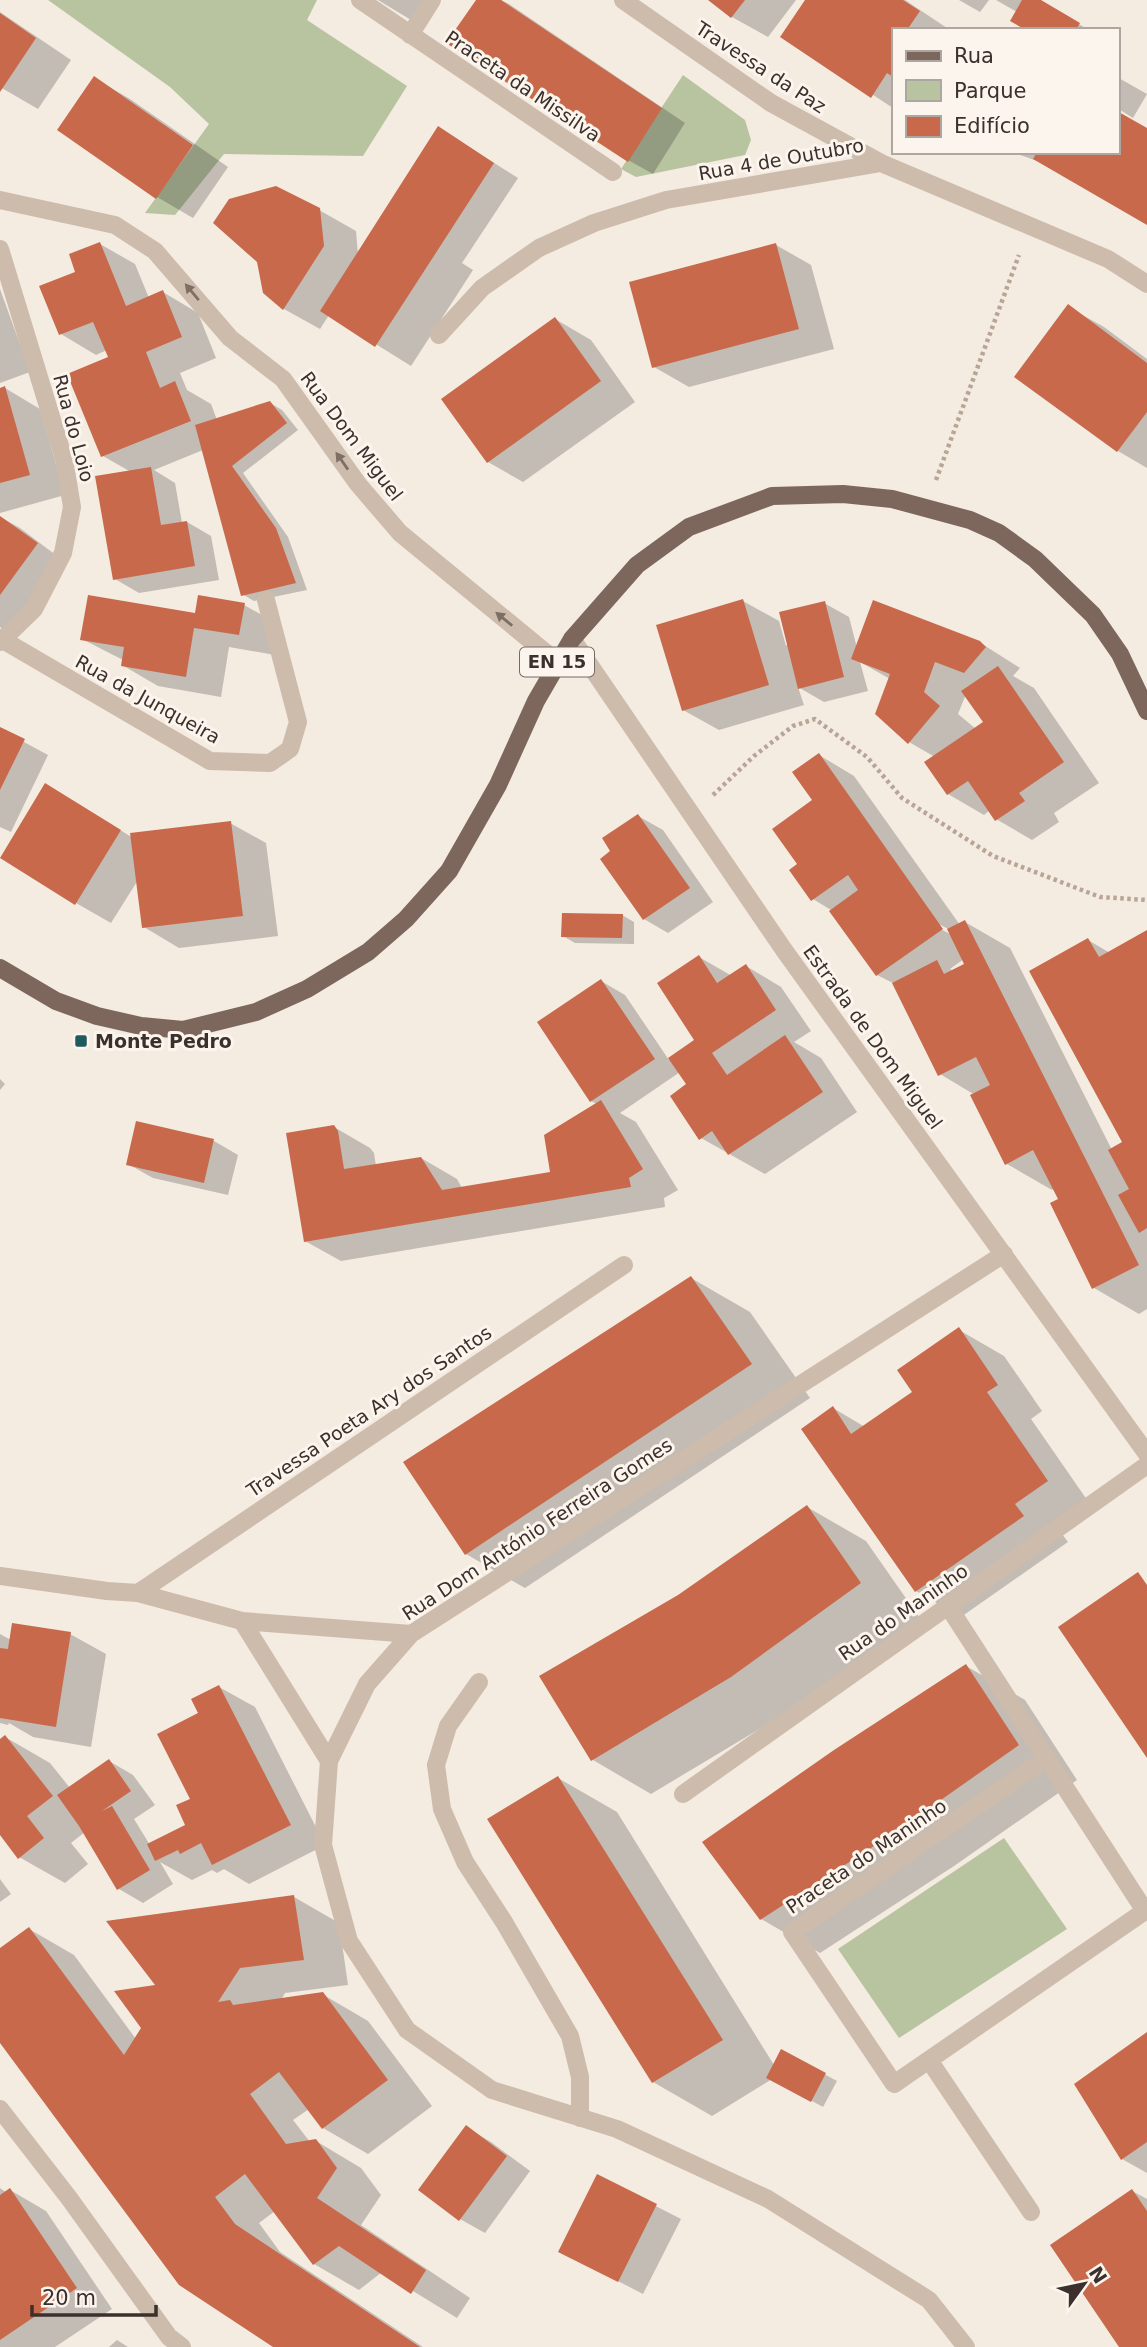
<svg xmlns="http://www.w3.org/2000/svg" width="1147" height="2347" font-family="'DejaVu Sans',sans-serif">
<rect width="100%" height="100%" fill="#f4ebe1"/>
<path fill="#b8c4a0" d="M48,0H317L307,20L407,86L363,156L224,154L175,215L145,213L209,124L170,87Z
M683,75L745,120L751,140L745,155L636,177L621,169Z
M1004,1838L1067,1929L899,2038L838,1949Z"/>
<path fill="#0003" fill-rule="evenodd" d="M378,0H431L416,23Z
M478,0H501L509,4L685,123L653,174L628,160Z
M710,0H796L768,37L732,17Z
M807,0H905L950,30H893V108L783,36Z
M959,0H989L980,12Z
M996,0H1037L1089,30H1030L1017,12Z
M0,12L71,60L38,109L0,87Z
M1117,77L1147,94L1133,118L1117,108Z
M94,78L130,99L228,167L193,218L157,197L59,130Z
M439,128L518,178L462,263L473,270L411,366L329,315L320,329L284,309L264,293L319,210L356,231L358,255Z
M1147,130V223L1040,162L1012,152H1117Z
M100,244L135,264L149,298L163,292L198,313L216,358L180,373L187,390L211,404L217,420L270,403L282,410L298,430L243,473L288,537L307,590L254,601L242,594L203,450L154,470L175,483L182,523L187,522L211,536L219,580L139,593L115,579L131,472L103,456L110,358L107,350L96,355L61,334L78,273Z
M776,245L811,265L834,349L689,387L654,367Z
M0,289L30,372L0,383Z
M1068,307L1104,327L1147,359V468L1118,451L1017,377Z
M555,319L591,340L635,402L523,482L488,462Z
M5,388L40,409L65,495L0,513V389Z
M0,517L20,528L61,559L7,632L0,627Z
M743,601L779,621L786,646L824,603L849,617L857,648L979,642L1020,668L1013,676L1034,688L1099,783L1054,813L1059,822L1032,840L996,819L990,810L984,815L948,794L935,757L909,742L890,679L860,662L868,691L824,702L798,687L804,705L719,730L683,710ZM966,694L985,723L976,729L958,714Z
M244,605L280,625L275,655L229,647L221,697L158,686L122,665L123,660L82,639Z
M0,729L48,755L11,832L0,827Z
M819,755L854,776L960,925L965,922L1010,948L1112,1150L1125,1143L1088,940L1110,953L1147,932V1309L1139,1314L1094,1288L1054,1188L1052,1190L1007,1164L975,1095L940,1074L895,984L877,975L831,910L813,899L799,864L815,800ZM937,923L950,930V934L935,926ZM964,959L967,964L954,971L950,969Z
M81,806L133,838L230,823L266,843L278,936L179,948L144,927L138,880L111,923L76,903Z
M638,816L663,830L713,902L668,933L644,919L613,852Z
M622,915L634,922V944L575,943L563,936Z
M699,957L732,976L746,966L781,987L811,1031L794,1042L821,1058L857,1112L765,1174L701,1138L689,1085L680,1072L620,1113L636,1122L678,1190L664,1198L665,1207L341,1261L305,1241L334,1127L370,1148L374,1153L376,1166L421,1158L457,1179L462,1188L552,1173L597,1104L591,1101L601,981L625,995L669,1060L697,1041Z
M0,1079L5,1084L0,1090Z
M214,1141L238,1155L228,1195L153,1178L128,1164Z
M691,1278L750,1312L810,1398L525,1588L466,1554Z
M959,1330L1004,1356L1042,1411L1031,1419L1092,1507L1059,1530L1068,1542L961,1617L916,1591L833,1408L865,1427L915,1392Z
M807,1507L866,1541L919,1617L791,1710L651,1794L593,1760L679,1597Z
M0,1634L11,1640L70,1634L106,1654L91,1747L33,1737L9,1723L8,1725L0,1723Z
M966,1666L1025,1700L1077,1780L954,1866L820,1953L761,1919Z
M219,1687L255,1707L325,1845L249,1884L224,1869L217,1873L212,1870L192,1880L160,1862L173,1884L143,1903L119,1889L85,1832L71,1843L88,1864L65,1883L19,1857L0,1833V1741L5,1737L50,1763L70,1788L109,1761L133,1775L155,1805L134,1819L150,1845L188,1826L200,1714Z
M558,1778L617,1812L774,2065L782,2051L837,2081L823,2107L772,2079L712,2116L653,2082Z
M0,1879L11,1894L0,1902Z
M294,1897L339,1923L348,1985L285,1993L281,2000L322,1994L368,2021L432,2106L368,2154L323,2128L309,2109L293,2120L310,2142L316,2141L361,2168L381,2195L361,2225L470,2298L457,2318L382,2272L359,2290L314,2264L275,2211L259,2223L280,2252L423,2347H276L0,2040V1951L29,1929L74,1955L136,2039L143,2028L158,1987Z
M1147,2034V2173L1122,2159Z
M467,2128L491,2142L530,2171L485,2233L460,2219Z
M597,2176L681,2219L643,2294L560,2251Z
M0,2188L7,2193L10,2190L46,2211L112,2309L55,2347H0Z
M1132,2191L1147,2199V2347H1122Z
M117,2340L128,2347H109Z"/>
<path fill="#c8694b" d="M476,0H501L662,108L628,162L446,43Z
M708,0H745L731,18Z
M805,0H903L920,11L907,30H893V77L887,73L871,98L780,37Z
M1022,0H1041L1080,23L1076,30H1026L1010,21Z
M0,13L36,38L0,92Z
M94,76L193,145L156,199L57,130Z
M1117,111L1147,128V225L1033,159L1037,152H1117Z
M438,126L494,163L375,347L320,311Z
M276,186L320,208L324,246L283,310L263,293L257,262L213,223L229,199Z
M100,242L126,306L163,290L182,337L146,352L160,388L175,381L191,421L101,457L67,374L108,357L93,322L59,335L39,286L75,272L69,254Z
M776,243L799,329L652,368L629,282Z
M1068,304L1147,363V412L1117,452L1014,377Z
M555,317L601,381L487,463L441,399Z
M5,386L30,475L0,483V388Z
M270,401L287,423L232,466L276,528L296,583L241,596L195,425Z
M151,467L161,525L187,521L195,566L113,580L95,476Z
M0,516L38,543L0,595Z
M88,595L195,613L198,595L245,603L239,635L194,628L186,677L121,666L124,647L80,640Z
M743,599L769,685L682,711L656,625Z
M873,600L980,641L986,647L964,673L935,662L924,692L940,706L908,744L875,714L890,674L851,659Z
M825,601L844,677L798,689L779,612Z
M998,666L1064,762L1019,793L1025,801L995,821L968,781L947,795L924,762L983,722L961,691Z
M0,727L25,739L0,790Z
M819,753L943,929L876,976L829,911L858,890L848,875L811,901L789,870L797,864L772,829L812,800L792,772Z
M45,783L121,830L75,905L0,858Z
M638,814L690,888L643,920L600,859L610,851L602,838Z
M231,821L243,916L142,928L130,833Z
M562,913L623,914L622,938L561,937Z
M965,920L1139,1265L1092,1289L1050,1203L1058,1199L1033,1150L1005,1165L970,1095L990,1085L976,1057L938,1076L892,983L937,960L944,974L964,964L947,929Z
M1147,930V1228L1139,1233L1118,1195L1129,1189L1108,1150L1122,1142L1029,971L1088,938L1099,957Z
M699,955L717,983L746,964L776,1010L712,1053L727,1075L785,1035L823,1092L728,1155L712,1131L699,1140L670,1096L686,1084L668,1058L694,1040L657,983Z
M601,979L655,1059L590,1102L537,1022Z
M601,1100L643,1169L629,1178L631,1187L304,1242L286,1133L334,1125L338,1131L344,1169L421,1157L442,1190L550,1172L544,1135Z
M136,1121L214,1139L204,1183L126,1165Z
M691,1276L752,1364L465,1555L403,1462Z
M959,1327L998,1385L987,1392L1048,1481L1015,1504L1024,1516L915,1592L801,1429L833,1406L851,1434L912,1392L897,1370Z
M807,1505L861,1583L731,1677L591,1761L539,1676L678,1595Z
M1138,1572L1147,1585V1758L1058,1627Z
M12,1623L71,1632L56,1727L0,1718V1648L8,1649Z
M966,1664L1019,1745L894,1833L760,1920L702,1842L834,1750Z
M219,1685L291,1825L212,1865L201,1843L180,1854L178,1850L155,1861L147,1844L185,1825L176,1805L190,1799L157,1734L198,1713L191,1699Z
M5,1735L53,1796L27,1816L44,1838L18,1859L0,1835V1739Z
M109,1759L131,1791L102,1811L112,1806L150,1870L117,1890L79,1826L57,1795Z
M558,1776L723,2040L652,2083L487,1819Z
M294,1895L304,1960L240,1968L218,2002L230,2000L233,2005L323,1992L388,2080L322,2129L279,2072L250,2094L286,2144L316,2139L337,2168L317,2198L426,2270L411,2294L339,2246L313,2265L245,2174L215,2197L235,2224L420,2347H273L179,2285L0,2043V1948L29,1927L124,2055L141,2028L114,1991L155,1985L106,1921Z
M1147,2032V2142L1121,2160L1074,2084Z
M781,2049L826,2073L811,2102L766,2078Z
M466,2125L507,2156L459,2221L418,2190Z
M597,2174L657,2204L618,2282L558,2252Z
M10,2188L77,2288L0,2340V2195Z
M1132,2189L1147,2211V2347H1119L1050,2245Z"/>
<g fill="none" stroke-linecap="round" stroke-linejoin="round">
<path stroke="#b9a596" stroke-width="4.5" stroke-dasharray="3.5 3.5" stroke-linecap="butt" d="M936,480L1019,255
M713,795L754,756L793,726L815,719L867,757L902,798L993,856L1100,897L1147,900"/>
<path stroke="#cdbbac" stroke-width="18" d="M360,0L613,172
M623,0L771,103L881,163
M410,35L432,0
M0,200L115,225L155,251L230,338L283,379L358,484L400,533L557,662
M0,249L64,459L72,507L63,553L34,609L0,642
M439,335L482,288L539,248L594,223L666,200L881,163L1108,259L1147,284
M572,639L784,950L1147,1454
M3,640L210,761L270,763L290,749L298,722L266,600
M0,1576L107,1591L138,1593L242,1621L411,1634
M138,1593L624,1265
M948,1606L1145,1911L894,2084L792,1932L1047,1758
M242,1621L329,1761
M479,1682L448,1726L436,1765L442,1809L465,1862L504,1922L570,2036L580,2077V2118
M683,1794L1147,1465
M929,2060L1031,2212
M0,2109L69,2198L169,2337L182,2347
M966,2347L929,2300L768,2199L617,2129L492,2090L407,2030L349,1941L323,1845L329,1761L367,1684L411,1634L1004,1254"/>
<path stroke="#7d675c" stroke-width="18" d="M0,968L56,1001L97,1016L141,1026L183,1030L256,1012L307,989L368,952L406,919L449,871L498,785L536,701L572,639L637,565L689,527L772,496L843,494L892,499L970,520L999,533L1035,559L1093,615L1120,654L1147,711"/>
</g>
<defs><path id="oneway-solid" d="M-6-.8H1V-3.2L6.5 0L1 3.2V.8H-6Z" transform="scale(1.75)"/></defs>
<g fill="#7d6f65">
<use href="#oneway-solid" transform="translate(192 292) rotate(-130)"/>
<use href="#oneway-solid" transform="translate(342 461) rotate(-125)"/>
<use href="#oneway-solid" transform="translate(504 619) rotate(-141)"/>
</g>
<rect fill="#1f5a5e" stroke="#fbf5ee" stroke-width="2.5" x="74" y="1034" width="14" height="14" rx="3.5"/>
<g text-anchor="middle" stroke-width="6" stroke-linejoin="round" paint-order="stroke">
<rect fill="#fbf5ee" stroke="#756b66" stroke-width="2" x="520" y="647.5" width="74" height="29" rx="5"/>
<g font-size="18" font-weight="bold" fill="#3b302b">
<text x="557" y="668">EN 15</text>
</g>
<g font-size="19" fill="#3b302b" stroke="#fbf5ee">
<text transform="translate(761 67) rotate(33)" y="7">Travessa da Paz</text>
<text transform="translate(523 86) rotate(34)" y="7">Praceta da Missilva</text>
<text transform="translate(781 159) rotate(-10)" y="7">Rua 4 de Outubro</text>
<text transform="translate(74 428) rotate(75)" y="7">Rua do Loio</text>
<text transform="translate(352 436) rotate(53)" y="7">Rua Dom Miguel</text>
<text transform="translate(148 699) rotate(29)" y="7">Rua da Junqueira</text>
<text transform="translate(873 1037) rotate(54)" y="7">Estrada de Dom Miguel</text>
<text transform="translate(369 1411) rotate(-34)" y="7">Travessa Poeta Ary dos Santos</text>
<text transform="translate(537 1529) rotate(-33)" y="7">Rua Dom António Ferreira Gomes</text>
<text transform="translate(903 1612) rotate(-35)" y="7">Rua do Maninho</text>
<text transform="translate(866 1856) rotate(-34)" y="7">Praceta do Maninho</text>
</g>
<g font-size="19" font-weight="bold" fill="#3b302b" stroke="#fbf5ee" text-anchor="start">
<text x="95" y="1048">Monte Pedro</text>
</g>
</g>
<rect x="892" y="28" width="228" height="126" fill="#fbf5ee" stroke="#aea6a0" stroke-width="2"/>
<rect x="906" y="51" width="35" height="10" fill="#7d675c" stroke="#aea6a0" stroke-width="2"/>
<text x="954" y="63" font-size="21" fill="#3b302b">Rua</text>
<rect x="906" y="80" width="35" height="21" fill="#b8c4a0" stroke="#aea6a0" stroke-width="2"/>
<text x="954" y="98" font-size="21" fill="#3b302b">Parque</text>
<rect x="906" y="116" width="35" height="21" fill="#c8694b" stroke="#aea6a0" stroke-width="2"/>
<text x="954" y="133" font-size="21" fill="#3b302b">Edifício</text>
<g transform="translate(1084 2284) rotate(57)" stroke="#fbf5ee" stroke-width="5" paint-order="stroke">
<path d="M0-5L12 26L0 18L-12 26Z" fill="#3b302b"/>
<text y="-10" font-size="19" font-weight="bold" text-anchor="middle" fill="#3b302b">N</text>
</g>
<path d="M32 2305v10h124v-10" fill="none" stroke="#3b302b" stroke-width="3.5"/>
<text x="42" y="2305" font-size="21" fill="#3b302b" stroke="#fbf5ee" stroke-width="5" paint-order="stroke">20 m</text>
</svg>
